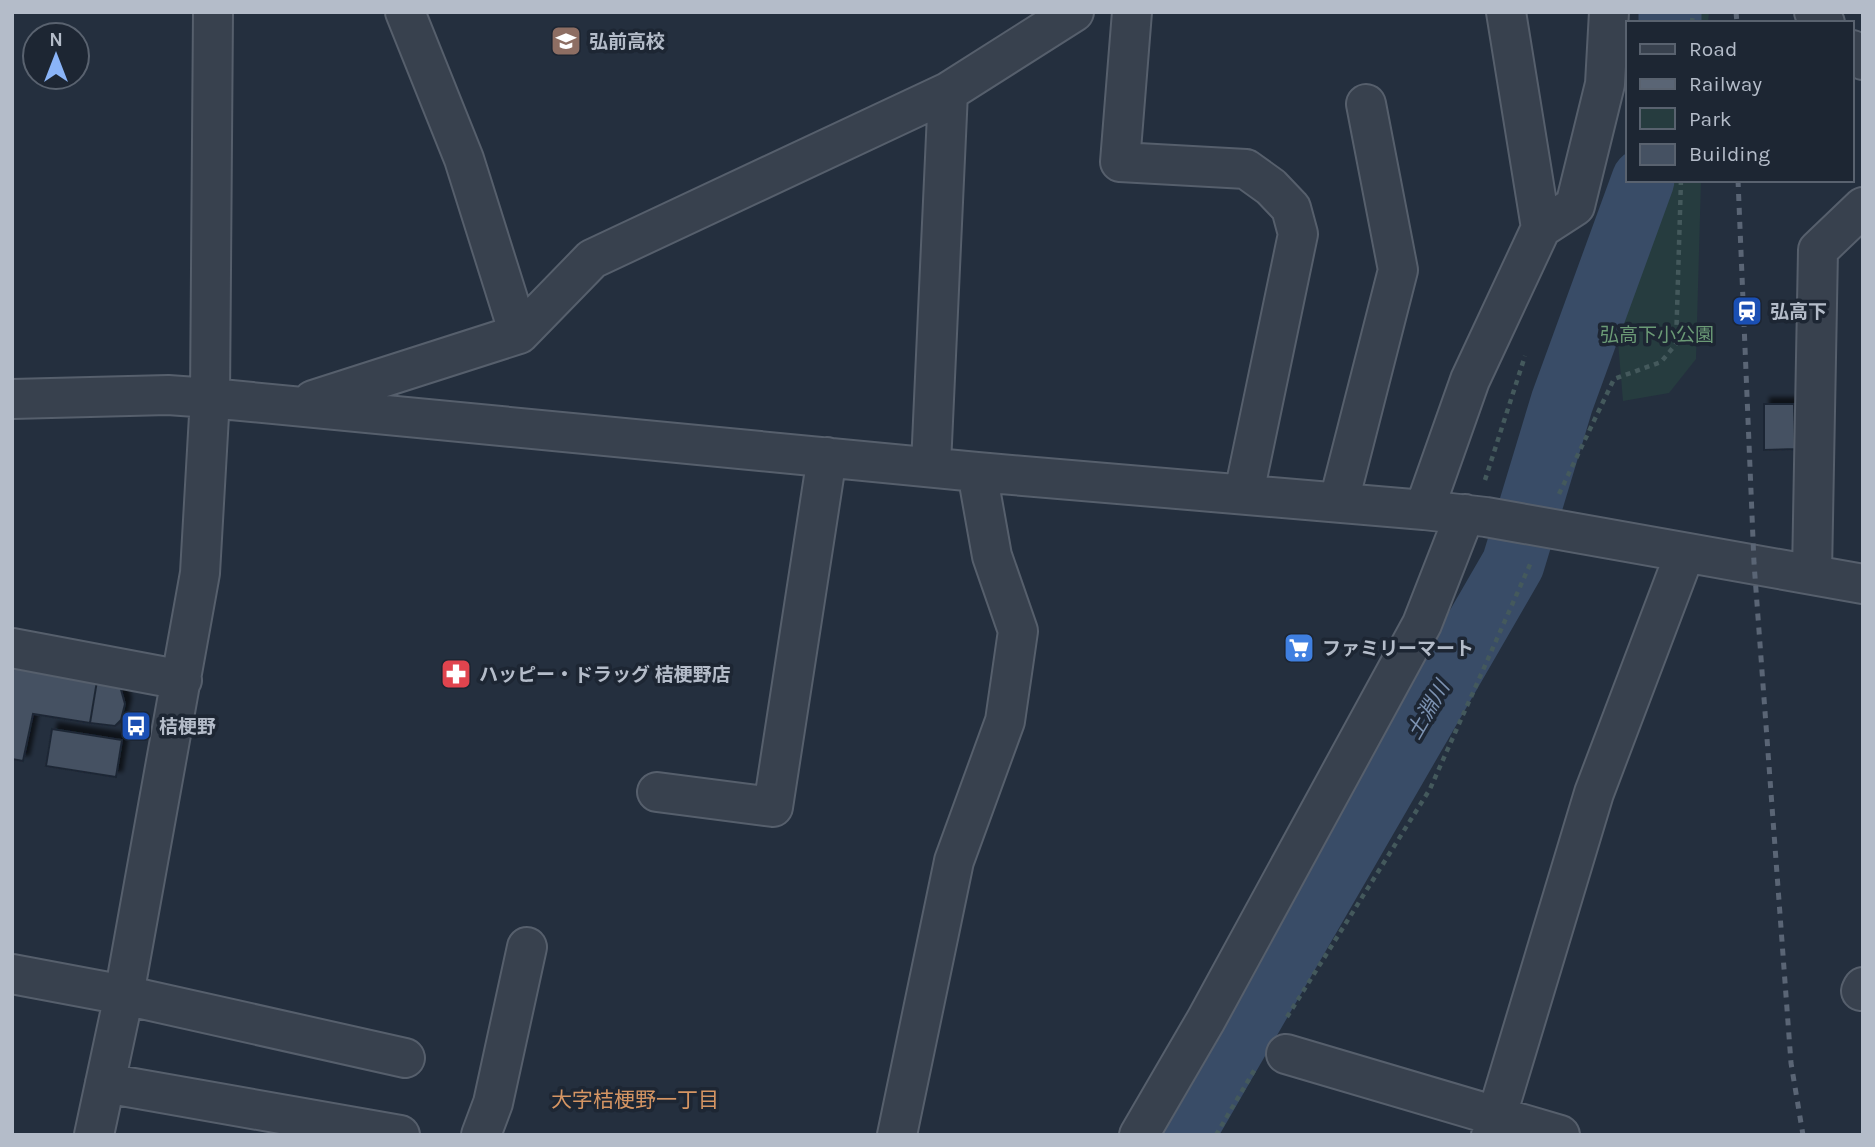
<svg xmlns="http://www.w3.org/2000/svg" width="1875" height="1147" font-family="Karla,'Noto Sans JP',sans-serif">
<defs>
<filter id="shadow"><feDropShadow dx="6" dy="-6" stdDeviation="2" flood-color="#0009"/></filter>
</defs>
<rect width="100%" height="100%" fill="#242f3e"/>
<path fill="#263c3f" d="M1685,12H1709L1708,23H1685Z
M1661,180H1701L1696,359L1669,393L1623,401L1617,330Z"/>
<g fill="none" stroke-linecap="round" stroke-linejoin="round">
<path stroke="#394c67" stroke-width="63" d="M1670,23V12
M1183,1135L1513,564L1562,402L1643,180"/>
</g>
<path fill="#455162" stroke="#1f2835" stroke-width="2" filter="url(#shadow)" d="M1764,404H1794L1795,449L1764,450Z
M12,666L97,681L90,723L33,714L23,761L12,759Z
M97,681L120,686L125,704L121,720L115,726L90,723Z
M52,729L122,740L116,777L46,766Z"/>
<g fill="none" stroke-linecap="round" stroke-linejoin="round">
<g stroke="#565f6c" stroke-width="42">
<path id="minor" d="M405,12L464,159L519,334
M1132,12L1120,162L1246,169L1271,187L1291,208L1298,234L1244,493
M1506,12L1541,228
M1814,12L1825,23
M1852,50L1863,60
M12,399L168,395L210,398L977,472L1424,510L1486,517L1863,584
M313,400L519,334L592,259L948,92L1074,12
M931,465L948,92
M1339,501L1398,270L1366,104
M1424,510L1470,380L1541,228L1575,206L1605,84L1609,12
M1812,573L1818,250L1863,207
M12,648L182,680
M657,792L773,807L827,457
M12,974L124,995L405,1058
M1861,991L1863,987
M1286,1054L1560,1135
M105,1083L400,1135
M94,1135L124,995L200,573L210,398L213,12
M481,1135L493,1103L527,947
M897,1135L954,861L1005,721L1018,631L992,556L977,472
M1139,1135L1206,1020L1422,624L1465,514
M1491,1135L1594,793L1685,553"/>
</g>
<path stroke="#44595c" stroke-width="4.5" stroke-dasharray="5 5" stroke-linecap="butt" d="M1692,23L1693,12
M1485,480L1525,356
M1559,494L1614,379L1661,362L1676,344L1681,180
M1287,1017L1430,789L1532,560
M1216,1135L1255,1069"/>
<use href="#minor" stroke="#38414e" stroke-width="38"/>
<path stroke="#5a6575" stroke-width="5" stroke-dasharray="7 7" stroke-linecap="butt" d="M1736,12L1737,23
M1738,180L1754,563L1791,1063L1803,1135"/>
</g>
<defs>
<g id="school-square" transform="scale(1.575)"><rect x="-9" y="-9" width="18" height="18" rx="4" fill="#8d6e63" stroke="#1d2633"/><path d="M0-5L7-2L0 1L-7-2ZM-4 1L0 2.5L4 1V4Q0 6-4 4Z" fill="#fff"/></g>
<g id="station-square" transform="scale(1.575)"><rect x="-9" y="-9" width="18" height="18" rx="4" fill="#1a4fb4" stroke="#1d2633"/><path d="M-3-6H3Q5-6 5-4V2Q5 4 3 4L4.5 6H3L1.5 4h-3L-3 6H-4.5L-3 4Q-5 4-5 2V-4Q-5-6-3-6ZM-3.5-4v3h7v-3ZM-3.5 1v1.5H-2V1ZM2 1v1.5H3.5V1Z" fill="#fff"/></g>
<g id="supermarket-square" transform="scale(1.575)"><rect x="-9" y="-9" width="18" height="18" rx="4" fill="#3f7fe0" stroke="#1d2633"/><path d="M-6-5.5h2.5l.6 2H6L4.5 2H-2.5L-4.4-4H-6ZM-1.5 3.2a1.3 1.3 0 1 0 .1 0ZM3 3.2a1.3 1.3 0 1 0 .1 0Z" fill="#fff"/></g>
<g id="pharmacy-square" transform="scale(1.575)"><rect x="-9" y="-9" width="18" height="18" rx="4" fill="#e0444e" stroke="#1d2633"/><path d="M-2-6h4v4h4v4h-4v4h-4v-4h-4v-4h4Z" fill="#fff"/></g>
<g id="bus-square" transform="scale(1.575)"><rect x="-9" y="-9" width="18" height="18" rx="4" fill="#1a4fb4" stroke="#1d2633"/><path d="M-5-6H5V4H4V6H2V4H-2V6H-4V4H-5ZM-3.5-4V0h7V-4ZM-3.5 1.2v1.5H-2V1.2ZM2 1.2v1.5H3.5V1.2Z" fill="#fff"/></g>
</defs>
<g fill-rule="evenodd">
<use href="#school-square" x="566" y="41"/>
<use href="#station-square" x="1747" y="311"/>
<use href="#supermarket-square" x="1299" y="648"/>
<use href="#pharmacy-square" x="456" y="674"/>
<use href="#bus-square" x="136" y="726"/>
</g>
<g text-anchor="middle" stroke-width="7" stroke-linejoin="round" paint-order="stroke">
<g font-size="19" font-weight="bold" fill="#b4bcc9" stroke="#1d2633" text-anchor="start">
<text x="589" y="48">弘前高校</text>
<text x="1770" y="318">弘高下</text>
<text x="1322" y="655">ファミリーマート</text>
<text x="479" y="681">ハッピー・ドラッグ 桔梗野店</text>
<text x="159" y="733">桔梗野</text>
</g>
<g font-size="19" fill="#6b9a76" stroke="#1d2633">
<text x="1657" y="341">弘高下小公園</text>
</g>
<g font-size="21" font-style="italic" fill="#7c92b1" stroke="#1d2633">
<text transform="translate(1428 710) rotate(-60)" y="7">土淵川</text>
</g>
<g font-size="21" fill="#d59563" stroke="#1d2633">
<text x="635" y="1107">大字桔梗野一丁目</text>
</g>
</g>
<rect width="1875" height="1147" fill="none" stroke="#b4bcc9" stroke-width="28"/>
<rect x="1626" y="21" width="228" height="161" fill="#1d2633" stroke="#59626f" stroke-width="2"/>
<rect x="1640" y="44" width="35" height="10" fill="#38414e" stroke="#59626f" stroke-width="2"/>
<text x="1689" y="56" font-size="21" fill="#b4bcc9">Road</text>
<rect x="1640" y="79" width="35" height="10" fill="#5a6575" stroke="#59626f" stroke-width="2"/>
<text x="1689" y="91" font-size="21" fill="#b4bcc9">Railway</text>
<rect x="1640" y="108" width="35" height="21" fill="#263c3f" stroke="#59626f" stroke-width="2"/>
<text x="1689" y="126" font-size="21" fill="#b4bcc9">Park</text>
<rect x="1640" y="144" width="35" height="21" fill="#455162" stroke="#59626f" stroke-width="2"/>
<text x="1689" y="161" font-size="21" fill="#b4bcc9">Building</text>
<g transform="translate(56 56)"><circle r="33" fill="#1d2633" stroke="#59626f" stroke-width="2"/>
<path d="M0-5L12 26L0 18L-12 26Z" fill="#8ab4f8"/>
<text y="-10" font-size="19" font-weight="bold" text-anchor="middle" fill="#b4bcc9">N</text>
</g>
</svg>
